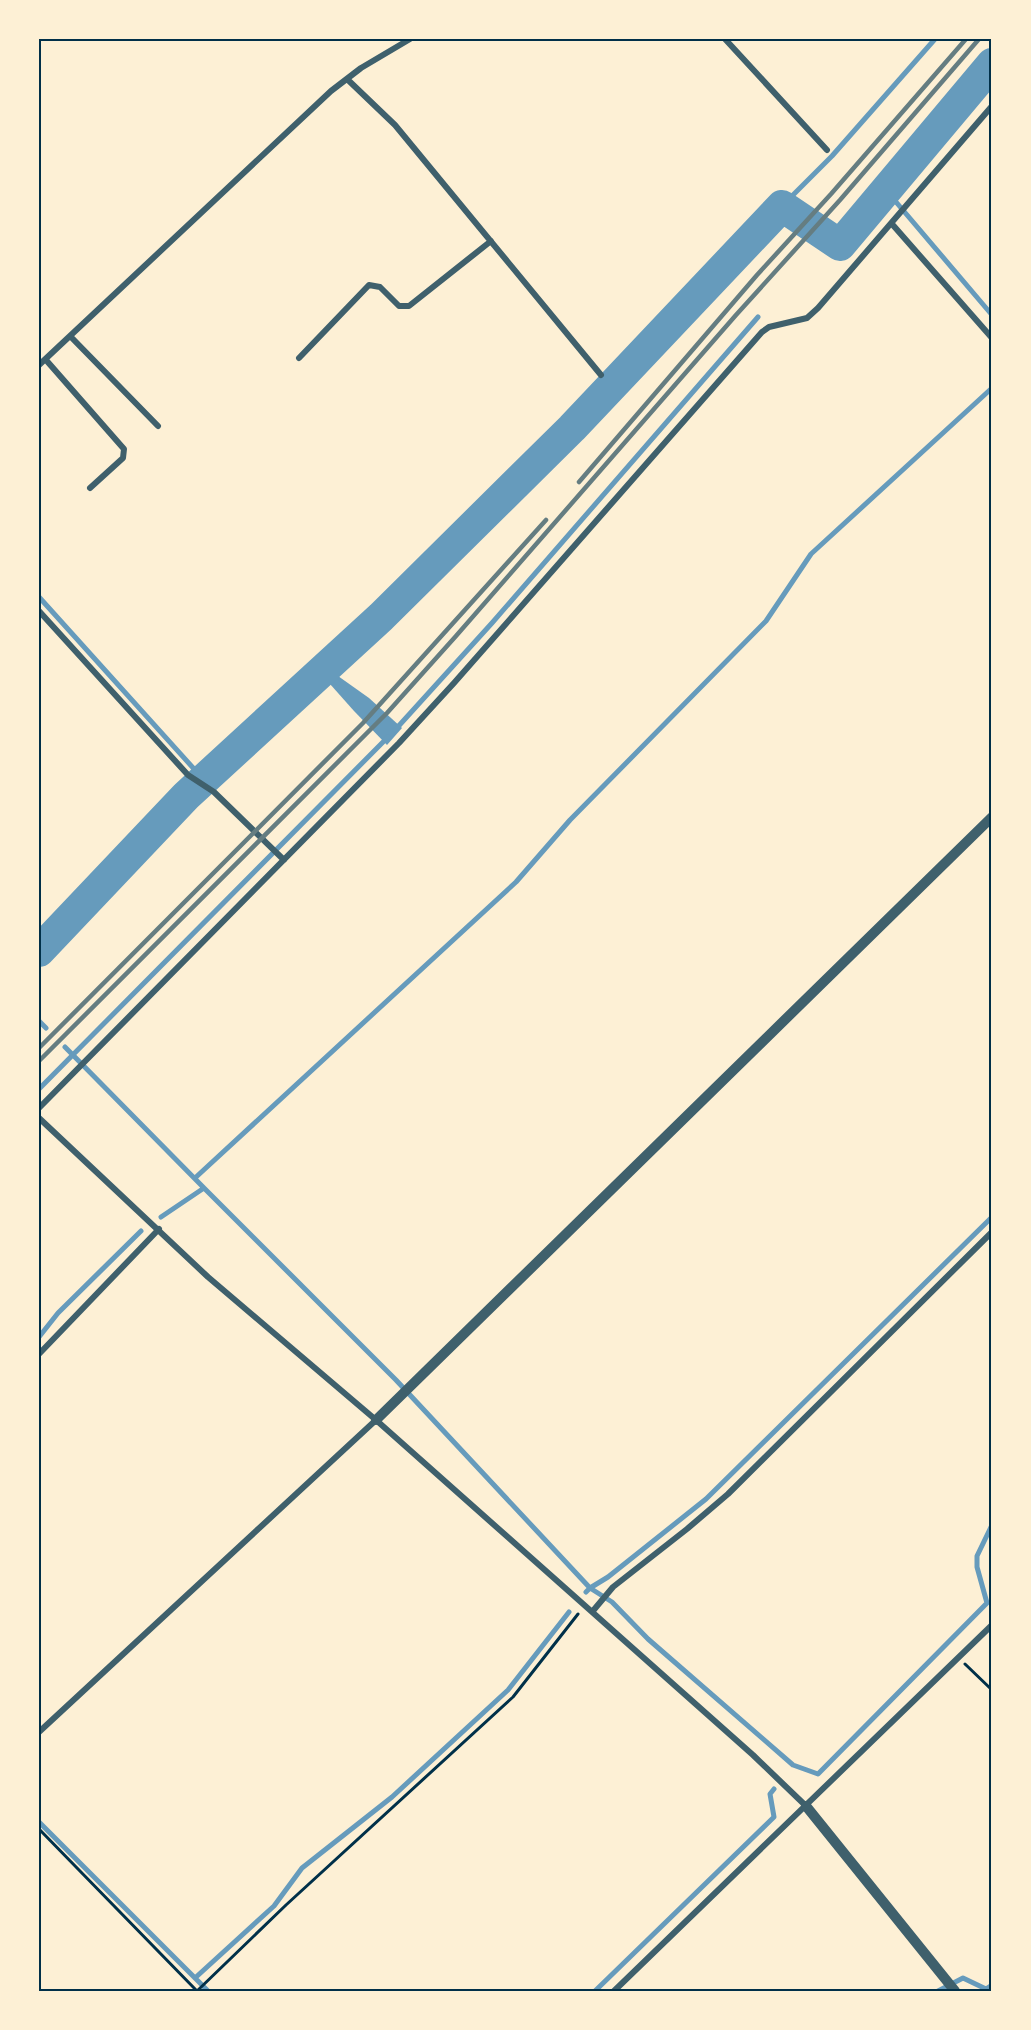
<svg xmlns="http://www.w3.org/2000/svg" width="1031" height="2030" font-family="'Varela Round',sans-serif">
<rect width="100%" height="100%" fill="#fdf0d5"/>
<path fill="#669bbc" d="M338,676L369,698L402,728L387,745L354,711L330,684Z"/>
<g fill="none" stroke-linecap="round" stroke-linejoin="round">
<path stroke="#669bbc" stroke-width="5" d="M885,189L992,315
M782,206L832,156L935,39
M39,597L204,780
M324,670L338,683
M395,730L492,623L758,317
M39,1021L46,1028
M65,1047L204,1188L161,1217
M39,1089L388,737
M195,1178L516,882L570,820L766,621L811,554L992,388
M204,1188L396,1380L590,1588L612,1602L648,1639L793,1765L818,1774L987,1603
M39,1337L58,1313L141,1231
M586,1592L590,1588L608,1577L706,1499L992,1217
M987,1603L977,1567V1556L992,1525
M39,1822L208,1991
M195,1978L274,1906L302,1868L392,1797L508,1690L569,1612
M595,1991L774,1817L770,1794L774,1789
M938,1991L963,1978L986,1989L992,1985"/>
<path stroke="#669bbc" stroke-width="32" d="M39,951L186,796L381,617L572,428L782,206L840,245L992,64"/>
<path stroke="#003049" stroke-width="3" d="M965,1664L992,1690
M39,1829L196,1990
M197,1991L286,1905L513,1697L578,1614"/>
<path stroke="#3f606c" stroke-width="6" d="M725,39L827,150
M347,79L395,125L601,375
M892,224L992,338
M71,337L158,426
M299,358L369,285L380,287L399,306H409L491,241
M46,360L124,449L123,458L90,488
M39,365L331,91L361,68L410,39
M39,611L188,775L214,792L284,860
M39,1108L399,743L454,683L762,332L769,327L807,318L818,308L992,106
M39,1118L208,1277L376,1420L753,1755L806,1806
M39,1354L159,1229
M592,1612L613,1587L687,1529L728,1494L992,1232
M39,1732L376,1420
M614,1991L992,1625"/>
<path stroke="#3f606c" stroke-width="10" d="M376,1420L992,817
M806,1806L955,1991"/>
<path stroke="#657d81" stroke-width="4.5" d="M579,482L757,275L831,194L966,39
M39,1048L363,723L546,520
M39,1061L387,713L456,636L736,315L840,200L979,39"/>
</g>
<rect width="1031" height="2030" fill="none" stroke="#fdf0d5" stroke-width="81"/>
<rect x="40" y="40" width="950" height="1950" fill="none" stroke="#003049" stroke-width="2"/>
</svg>
